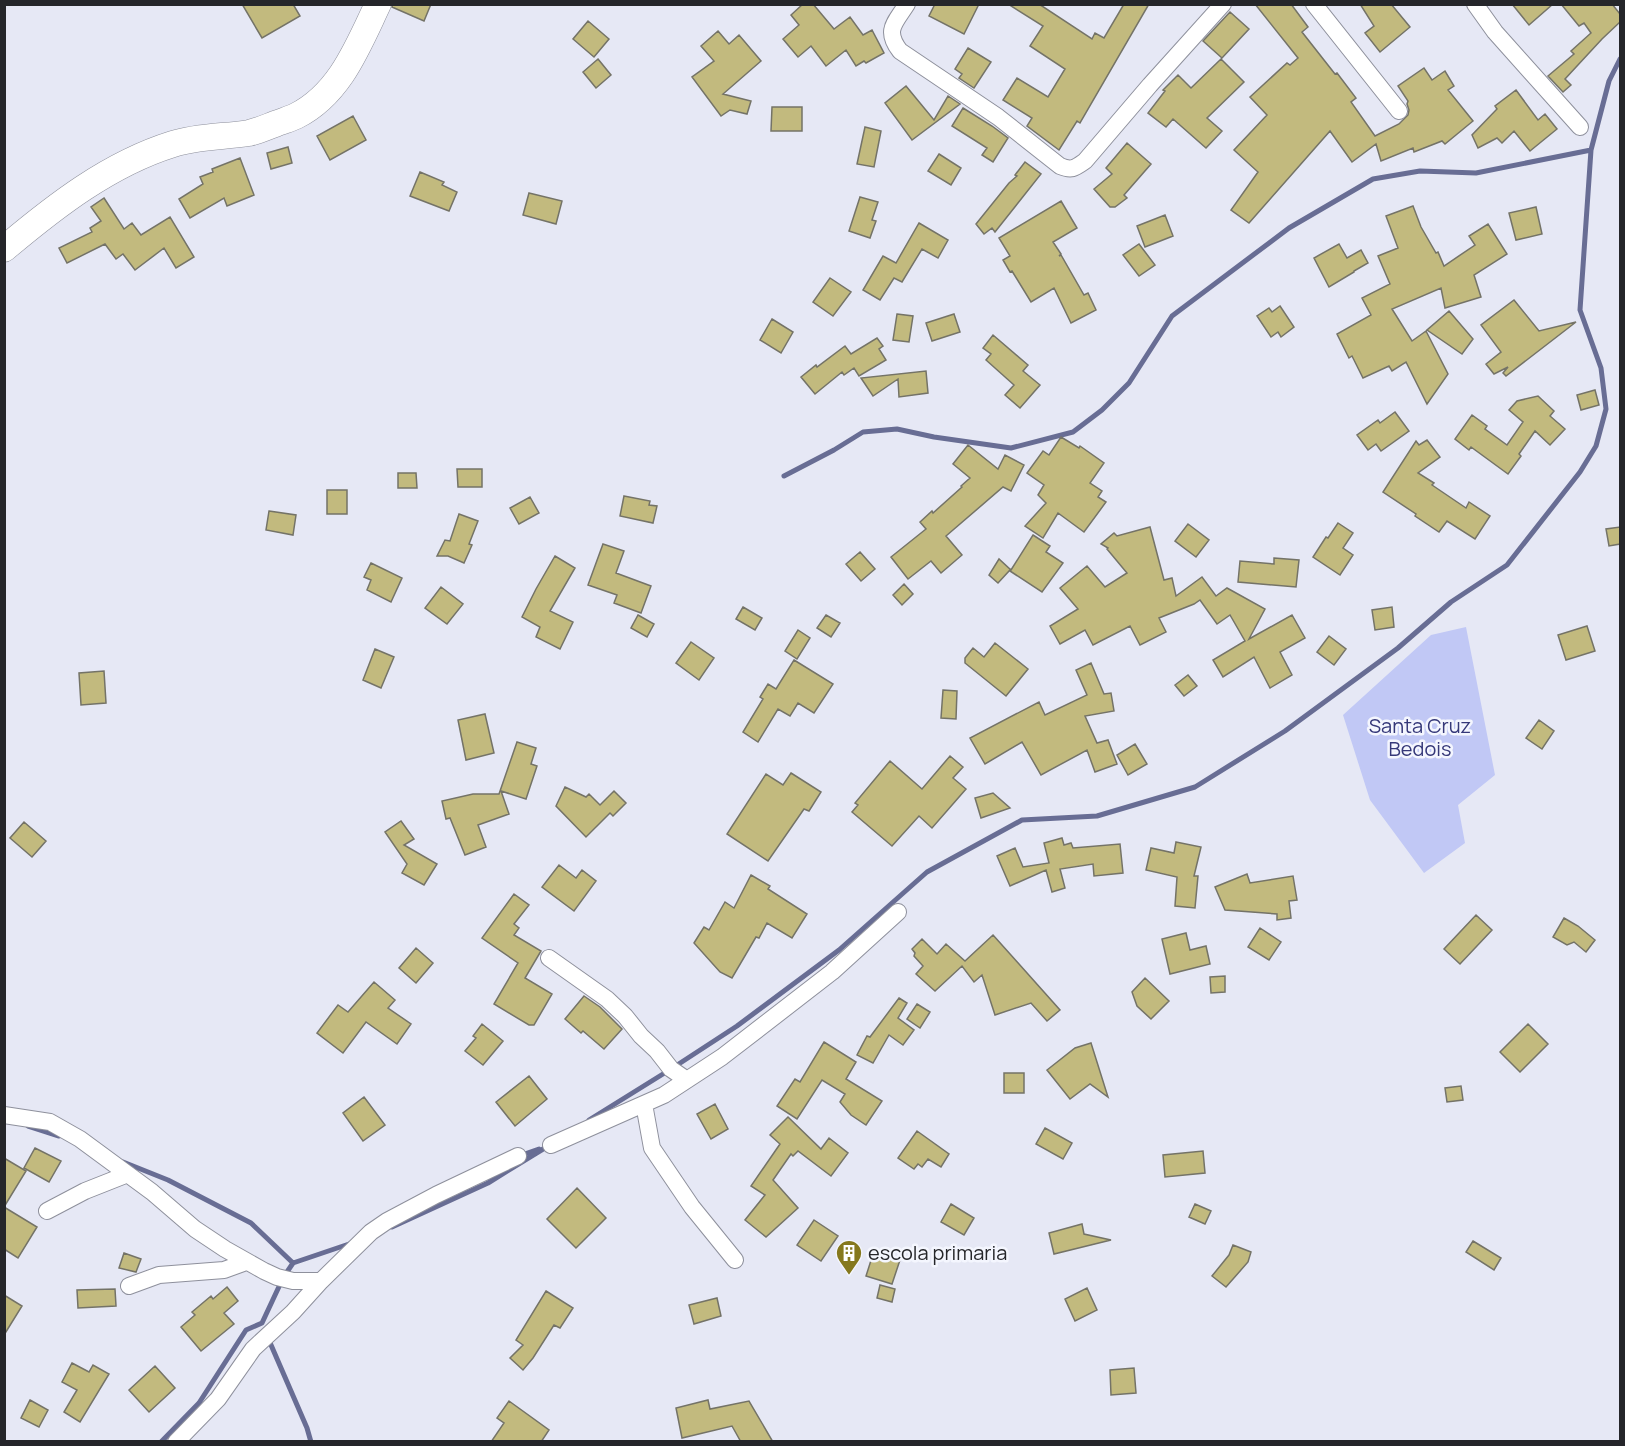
<svg xmlns="http://www.w3.org/2000/svg" width="1625" height="1446" font-family="Manrope,sans-serif">
<rect width="100%" height="100%" fill="#e6e8f5"/>
<path fill="#c1c8f5" d="M1466,627L1495,775L1458,805L1465,843L1424,873L1370,800L1343,715L1431,635Z"/>
<g fill="none" stroke-linecap="round" stroke-linejoin="round">
<path stroke="#686d94" stroke-width="5" d="M784,476L834,450L863,432L897,429L934,437L1011,448L1073,432L1102,410L1129,383L1172,316L1289,228L1373,179L1420,171L1476,173L1591,150
M589,1120L671,1069L737,1026L839,950L927,872L1022,820L1097,816L1195,787L1285,731L1398,648L1451,602L1507,565L1580,472L1596,446L1606,409L1601,368L1580,310L1591,150L1609,81L1620,59
M28,1126L59,1136
M519,1156L539,1149
M123,1162L168,1180L251,1223L293,1263
M392,1227L488,1183L548,1146
M268,1338L307,1428L311,1442
M161,1442L199,1403L246,1330L262,1323L283,1278L293,1263L352,1243"/>
</g>
<path fill="#c2ba7e" stroke="#747367" stroke-width="1.5" d="M242,4H293L300,16L262,38Z
M393,4H431L424,21L392,7Z
M803,4H813L834,29L850,17L863,35L872,30L884,53L866,63L864,61L856,66L846,50L826,66L811,46L798,57L783,39L799,25L791,15Z
M935,4H979L964,34L929,16Z
M1008,4H1039L1092,39L1095,33L1104,38L1124,4H1149L1080,123L1077,121L1059,150L1027,126L1032,118L1003,100L1017,78L1048,97L1065,69L1030,46L1043,26Z
M1255,4H1291L1308,27L1302,32L1335,74L1337,73L1356,98L1351,102L1375,136L1399,124L1408,115L1409,110L1407,104L1408,101L1398,86L1424,68L1432,80L1445,71L1454,86L1448,90L1473,121L1445,144L1442,141L1414,152L1413,148L1381,161L1376,144L1352,162L1330,131L1249,223L1231,210L1258,172L1234,150L1267,115L1250,97L1287,63L1290,65L1298,58Z
M1360,4H1391L1410,27L1380,52L1365,33L1374,26Z
M1512,4H1553L1529,25Z
M1561,4H1612L1620,14V22L1602,39L1565,79L1571,85L1563,92L1548,76L1574,54L1571,51L1591,33L1584,23L1579,26Z
M1230,12L1249,29L1222,58L1203,41Z
M588,21L609,39L594,57L573,39Z
M718,31L729,44L739,35L761,61L723,94L751,101L747,114L730,110L721,116L692,77L714,61L701,46Z
M968,48L991,62L974,88L959,78L962,74L955,69Z
M598,59L611,75L596,88L583,72Z
M1221,59L1244,82L1207,118L1222,131L1206,148L1173,119L1166,127L1148,113L1165,91L1163,90L1178,75L1191,88Z
M906,86L934,120L948,96L960,104L912,140L885,103Z
M1516,90L1538,120L1545,114L1557,129L1530,151L1514,131L1502,143L1497,138L1478,148L1472,135L1497,109L1495,106Z
M772,107H802V131H771Z
M963,108L992,126L1008,138L993,162L982,155L987,148L952,126Z
M353,116L366,140L330,160L317,136Z
M865,127L881,131L874,167L857,164Z
M1127,143L1151,164L1124,195L1127,198L1115,207H1110L1094,189L1112,174L1106,168Z
M288,147L292,163L271,169L267,153Z
M939,154L961,168L951,185L928,171Z
M240,158L254,195L227,206L224,198L190,218L179,199L203,184L200,177L213,172L212,169Z
M1025,162L1041,174L995,232L992,228L984,234L976,224L1009,183L1017,176L1015,175Z
M420,172L444,182L442,185L457,192L449,211L410,196Z
M529,193L562,201L556,224L523,215Z
M860,197L878,202L872,220L876,221L870,238L849,231Z
M104,198L124,229L132,223L141,235L170,217L194,257L176,268L164,248L135,270L123,254L116,259L105,244L67,263L59,248L92,232L90,228L101,221L91,207Z
M1061,201L1077,228L1053,242L1061,254L1059,256L1061,255L1084,295L1088,293L1096,310L1071,323L1054,288L1031,302L1012,271L1010,272L1003,260L1010,256L999,238Z
M1413,206L1421,227L1436,253L1438,252L1444,266L1475,245L1469,236L1488,224L1507,254L1474,275L1481,297L1445,308L1441,288L1392,309L1412,341L1426,331L1448,374L1427,404L1406,362L1392,371L1389,366L1363,378L1352,356L1349,358L1337,334L1371,315L1362,298L1390,284L1378,256L1398,248L1386,216Z
M1536,207L1542,234L1516,240L1509,213Z
M1165,215L1173,236L1145,247L1137,226Z
M919,223L948,240L938,258L922,249L902,282L894,278L880,300L863,290L883,256L896,263Z
M1139,244L1155,265L1139,276L1123,255Z
M1339,244L1347,258L1361,250L1368,263L1354,271V272L1329,287L1314,258Z
M830,278L851,292L833,316L813,302Z
M1514,300L1539,331L1576,322L1506,376L1503,373L1508,367L1494,374L1486,364L1501,352L1481,325Z
M1280,306L1294,327L1281,337L1278,332L1271,337L1257,316L1269,308L1272,312Z
M1449,311L1473,339L1462,354L1427,330Z
M897,314L913,316L909,342L893,340Z
M954,314L960,332L932,341L926,323Z
M772,319L793,332L781,353L760,340Z
M993,335L1028,365L1023,371L1040,385L1020,408L1005,395L1014,385L986,360L991,354L983,348Z
M877,338L883,346L879,349L886,360L859,376L854,368L844,375L842,372L815,394L801,377L816,365L817,367L845,346L851,354Z
M926,371L928,393L899,397L898,379L873,396L861,378Z
M1595,390L1599,405L1581,410L1577,395Z
M1538,396L1554,411L1550,416L1565,429L1550,445L1535,431L1519,454L1521,456L1508,474L1471,447L1469,450L1455,439L1472,415L1487,426L1485,429L1507,445L1523,422L1509,410L1517,401Z
M1395,412L1409,431L1381,451L1376,444L1368,450L1357,435L1378,420L1380,423Z
M1061,437L1079,448L1080,446L1104,463L1090,483L1102,491L1098,497L1106,502L1084,532L1058,513L1043,538L1025,526L1046,503L1038,495L1044,485L1027,473L1043,451L1049,455Z
M1427,440L1440,457L1418,473L1434,483L1432,485L1466,508L1469,502L1490,516L1475,539L1447,521L1439,532L1415,516L1416,514L1383,492L1416,441L1419,445Z
M968,445L998,469L1005,455L1024,465L1011,491L1003,487L946,536L962,555L941,573L931,561L908,579L891,557L926,529L920,522L932,511L933,513L962,487L961,486L970,478L953,464Z
M457,469H482V487H458Z
M398,473H416L417,488H398Z
M327,490H347V514H327Z
M624,496L650,501L649,505L657,506L653,523L620,516Z
M530,497L539,513L519,524L510,508Z
M269,511L296,515L293,535L266,530Z
M459,514L478,521L469,544L472,545L464,563L448,556H437L445,540L450,541Z
M1338,523L1353,533L1343,548L1353,555L1340,575L1313,557L1326,537L1328,538Z
M1188,524L1209,540L1196,557L1175,541Z
M1150,527L1164,580L1172,578L1176,596L1202,577L1216,596L1227,588L1265,609L1249,639L1292,615L1305,638L1280,652L1292,675L1270,688L1254,657L1223,677L1213,660L1245,641L1230,615L1217,624L1200,600L1194,604L1159,618L1166,632L1140,645L1130,626L1093,645L1085,630L1060,644L1050,626L1078,609L1060,588L1087,566L1105,587L1127,573L1107,549L1108,548L1101,544L1114,533L1117,536Z
M1620,527V544L1609,546L1606,529Z
M1033,535L1050,546L1046,552L1063,563L1042,592L1010,571V570L998,583L989,575L999,559L1011,570Z
M603,544L624,551L616,573L651,586L641,613L614,603L617,595L588,585Z
M860,552L875,569L861,581L846,564Z
M555,556L575,568L550,611L573,622L560,649L536,637L540,627L522,617L536,589Z
M1274,558L1299,560L1296,587L1238,582L1240,561L1274,564Z
M371,563L402,578L391,602L367,590L371,580L364,577Z
M904,584L913,594L902,605L893,595Z
M441,587L463,604L447,624L425,608Z
M743,607L762,618L755,630L736,619Z
M1392,607L1394,627L1375,630L1372,610Z
M638,615L654,624L647,637L631,628Z
M826,615L840,623L831,637L817,628Z
M1587,626L1595,651L1566,660L1558,635Z
M798,630L810,638L797,659L785,651Z
M1329,636L1346,649L1334,665L1317,652Z
M691,642L714,658L699,680L676,663Z
M995,643L1028,669L1006,696L965,663V658L973,648L984,657Z
M375,649L394,657L381,688L363,680Z
M794,660L833,684L814,713L798,703L790,716L778,709L758,742L743,732L763,699L760,697L768,684L776,689Z
M1091,663L1104,694L1111,693L1114,711L1085,716L1097,743L1108,740L1117,764L1095,772L1087,750L1041,775L1022,742L985,764L970,738L1039,702L1045,715L1087,695L1076,670Z
M104,671L106,703L81,705L79,673Z
M1188,675L1197,686L1184,696L1175,685Z
M943,690L957,691L956,719L941,718Z
M485,714L494,753L466,760L458,720Z
M1539,720L1554,731L1542,749L1526,738Z
M517,742L536,748L531,764L537,766L526,799L501,791L509,814L478,825L486,847L465,855L450,818L446,819L442,801L473,794H499Z
M1135,744L1147,764L1128,775L1117,755Z
M950,756L963,767L953,778L966,789L932,828L919,816L892,846L852,812L858,805L855,803L890,761L922,789Z
M791,773L821,792L809,811L804,809L768,861L727,834L766,774L783,785Z
M565,787L586,797L589,794L600,805L614,791L626,803L613,816L610,813L586,837L556,806Z
M993,793L1010,808L981,818L975,798Z
M401,821L414,839L404,845L437,864L424,885L402,873L407,864L385,832Z
M24,822L46,841L32,857L10,838Z
M1062,838L1064,845L1071,843L1073,848L1120,844L1123,873L1094,876L1093,864L1060,869L1065,888L1052,892L1046,870L1010,886L997,856L1015,848L1023,867L1049,863L1044,843Z
M1176,842L1201,847L1194,876H1198L1195,908L1175,906L1177,877L1146,870L1151,848L1174,853Z
M559,865L576,878L582,870L596,881L574,911L542,887Z
M1247,874L1250,883L1293,876L1297,900L1289,901L1291,918L1277,920V914L1225,910L1215,887Z
M751,875L770,886L768,889L807,914L792,938L767,923L759,938L756,937L732,978L720,972L694,943L704,927L709,930L725,902L734,908Z
M514,894L529,905L514,924L519,928L514,935L541,951L525,978L552,994L534,1025H529L494,1004L518,963L482,938Z
M1476,915L1492,930L1460,964L1444,949Z
M1564,918L1578,926L1595,940L1586,952L1574,942L1567,945L1553,937Z
M1260,928L1281,942L1269,960L1248,947Z
M1186,933L1190,950L1206,946L1210,964L1170,974L1162,939Z
M993,935L1060,1010L1047,1021L1031,1003L995,1015L982,975L974,982L962,966L935,991L916,974L923,966L914,956L915,953L912,949L922,939L937,954L946,944L965,961Z
M416,948L433,963L416,983L399,968Z
M1225,976V992L1211,993L1210,977Z
M1145,978L1169,1001L1151,1019L1137,1006L1132,992Z
M374,982L395,1000L388,1008L411,1024L397,1044L366,1022L343,1053L317,1033L338,1005L348,1012Z
M584,996L600,1007L622,1029L604,1049L583,1031L581,1033L565,1019Z
M899,998L907,1003L898,1018L914,1030L903,1045L889,1035L873,1063L857,1055L867,1036L870,1037Z
M917,1004L930,1012L920,1028L907,1019Z
M482,1024L503,1041L483,1065L465,1051L476,1038L473,1036Z
M1528,1024L1548,1044L1520,1072L1500,1052Z
M824,1042L856,1062L846,1079L882,1101L866,1125L851,1115L840,1102L845,1094L822,1080L797,1119L777,1106L795,1079L800,1082Z
M1091,1043L1108,1097L1090,1084L1070,1099L1047,1070L1075,1048Z
M1004,1073H1024V1093H1004Z
M529,1076L547,1099L515,1126L496,1102Z
M1461,1086L1463,1100L1447,1102L1445,1088Z
M364,1097L385,1125L363,1141L343,1113Z
M715,1104L728,1129L711,1139L697,1114Z
M788,1117L821,1149L829,1138L848,1153L831,1176L798,1151L793,1156L791,1154L773,1180L798,1208L766,1237L745,1220L765,1195L751,1186L780,1144L770,1135Z
M1045,1128L1072,1143L1063,1159L1036,1144Z
M917,1131L949,1154L941,1167L928,1159L922,1167L918,1164L914,1169L898,1158Z
M35,1148L61,1161L49,1182L24,1168Z
M1203,1151L1205,1173L1165,1177L1163,1155Z
M4,1158L26,1171L4,1207Z
M577,1188L606,1218L576,1248L547,1219Z
M951,1204L974,1218L964,1235L941,1222Z
M1195,1204L1211,1211L1205,1224L1189,1217Z
M4,1207L37,1227L18,1258L4,1249Z
M814,1220L838,1236L821,1261L797,1245Z
M1082,1224L1084,1234L1111,1240L1054,1254L1049,1233Z
M1473,1241L1501,1258L1494,1270L1466,1252Z
M1233,1245L1251,1252L1248,1262L1226,1287L1212,1276L1229,1255Z
M874,1251L900,1260L892,1284L866,1276Z
M124,1253L141,1259L136,1272L119,1268Z
M880,1285L895,1289L892,1302L877,1298Z
M227,1287L238,1301L224,1313L234,1324L201,1351L181,1327L195,1315L192,1312L211,1296L213,1299Z
M1087,1288L1097,1310L1075,1321L1065,1299Z
M115,1289L116,1306L78,1308L77,1290Z
M546,1291L573,1308L560,1328L554,1325L533,1358L523,1370L510,1358L523,1345L516,1340Z
M4,1295L22,1306L4,1335Z
M717,1298L721,1316L694,1324L689,1305Z
M72,1363L89,1372L93,1365L109,1374L80,1422L64,1412L77,1390L62,1382Z
M155,1366L175,1388L149,1412L129,1390Z
M1134,1368L1136,1393L1111,1395L1110,1370Z
M30,1400L48,1410L39,1427L21,1418Z
M708,1400L710,1409L749,1401L773,1442H741L732,1426L682,1438L676,1408Z
M509,1401L549,1430L541,1442H491L504,1423L497,1418Z"/>
<g fill="none" stroke-linecap="round" stroke-linejoin="round">
<g stroke="#8e909c" stroke-width="18">
<path id="minor" d="M907,4C895,23 884,30 900,51L998,117L1060,166C1072,171 1075,168 1085,161L1150,85L1223,4
M1314,4L1399,111
M1475,4L1495,32L1580,127
M549,958L607,999L625,1016L641,1036L657,1051L671,1069L687,1080
M644,1104L652,1148L692,1207L735,1260
M4,1115L50,1122L80,1139L152,1192L195,1229L225,1249L264,1271L277,1277L293,1281H321
M551,1145L664,1095L722,1057L832,972L898,912
M47,1211L85,1191L128,1174
M129,1286L159,1275L224,1270L246,1262
M176,1442L218,1399L253,1349L293,1312L321,1281L371,1232L387,1221L436,1195L518,1156"/>
</g>
<g stroke="#8e909c" stroke-width="27">
<path id="primary" d="M4,249C55,206 109,164 173,144C198,136 224,137 249,133C258,131 267,127 275,124C282,121 290,119 296,116C340,94 358,46 378,4"/>
</g>
<use href="#minor" stroke="#fff" stroke-width="16"/>
<use href="#primary" stroke="#fff" stroke-width="26"/>
</g>
<defs>
<g id="building-pin" transform="scale(1.35)"><path d="M0 17L-7.5 6A9.5 9.5 0 1 1 7.5 6Z" fill="#85781d" stroke="#f4f6fe"/><path d="M-4-6H4V6H1V3H-1V6H-4ZM-2.5-4.3h1.7v1.8h-1.7ZM.8-4.3h1.7v1.8H.8ZM-2.5-1h1.7V.8h-1.7ZM.8-1h1.7V.8H.8Z" fill="#fff"/></g>
</defs>
<g fill-rule="evenodd">
<use href="#building-pin" x="849" y="1253"/>
</g>
<g text-anchor="middle" stroke-width="5" stroke-linejoin="round" paint-order="stroke">
<g font-size="20" fill="#353879" stroke="#f4f6fe">
<text x="1420" y="733">Santa Cruz<tspan x="1420" dy="23">Bedois</tspan></text>
</g>
<g font-size="20" fill="#25262a" stroke="#f4f6fe" text-anchor="start">
<text x="868" y="1260">escola primaria</text>
</g>
</g>
<rect width="1625" height="1446" fill="none" stroke="#25262a" stroke-width="12"/>
</svg>
